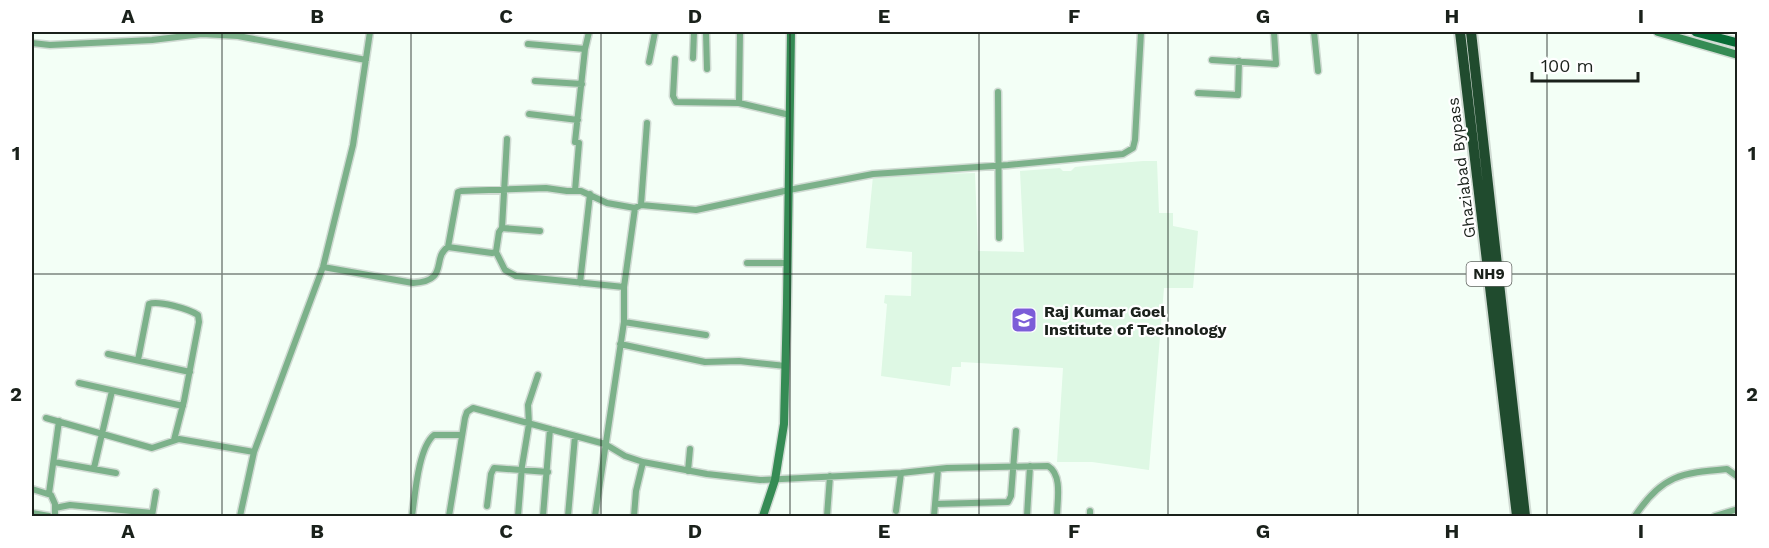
<svg xmlns="http://www.w3.org/2000/svg" width="1769" height="548" font-family="'Work Sans',sans-serif">
<rect width="100%" height="100%" fill="#f3fff6"/>
<path fill="#def8e4" d="M1143,161H1157L1159,213H1173V226L1198,231L1193,288H1164L1149,470L1092,462H1057L1063,368L961,362V367H952L950,386L881,376L887,304L884,303L885,295L911,296L912,252L866,248L873,176L975,173L978,251L1024,252L1020,171L1060,168L1063,171H1071L1075,167L1084,166Z"/>
<g fill="none" stroke-linecap="round" stroke-linejoin="round">
<g stroke="#d0dbd3" stroke-width="9">
<path id="street" d="M706,32L707,69
M1314,32L1318,71
M32,43L50,45L152,40L202,34L238,36L366,60
M528,44L585,49
M693,58L694,32
M675,59L673,96L676,102L739,103L790,115
M1212,60L1276,64L1274,32
M649,62L655,32
M535,81L582,84
M998,92L999,238
M1198,93L1238,95L1239,61
M739,103L740,32
M529,114L578,120
M575,142L585,49L589,32
M575,191L579,143
M641,205L647,123
M502,228L507,139
M448,247L458,192L461,191L546,188L567,191H581L607,203L635,208
M496,252L505,270L516,276L624,287
M747,263H788
M323,267L413,283C450,281 431,258 448,247L492,253L496,252L499,232L502,228L540,231
M580,283L590,194
M624,322L706,335
M620,344L705,362L739,361L786,366
M108,354L190,372
M138,360L149,304C158,300 189,309 198,315L199,322L184,401L174,440
M79,383L183,406
M46,418L152,448L179,439L254,452
M54,462L116,473
M94,468L112,391
M688,471L690,449
M32,489L51,495L55,504V516
M49,493L59,421
M935,504L1008,502L1011,496L1016,431
M487,506L491,474L494,468L548,472
M55,508L70,505L152,513
M896,511L901,473
M32,513L49,516
M152,516L156,492
M240,516L254,452L323,267L353,145L370,32
M412,516C415,496 418,448 434,435H462
M449,516L465,418L467,412L473,408L605,444L625,456L643,462L707,474L760,480L901,473L947,468L1048,466C1063,475 1057,502 1057,516
M518,516L522,466L529,424L528,405L538,375
M543,516L550,429
M568,516L575,436
M595,516L624,322V287L635,208L641,205L696,210L789,190L873,174L1008,165L1123,154L1133,148L1135,140L1141,32
M634,516L636,491L643,462
M827,516L830,476
M934,516L938,469
M1027,516L1030,466
M1090,516V511
M1635,516C1662,475 1681,473 1727,469L1738,477
M1715,516L1738,509"/>
</g>
<g stroke="#d0dbd3" stroke-width="11">
<path id="secondary" d="M1658,32L1738,55
M763,516L775,480L784,424L787,303L791,32"/>
</g>
<g stroke="#d0dbd3" stroke-width="12">
<path id="primary" d="M1696,32L1738,43"/>
</g>
<g stroke="#d0dbd3" stroke-width="14">
<path id="highway" d="M1460,32L1517,516
M1471,32L1525,516"/>
</g>
<use href="#street" stroke="#7cb18a" stroke-width="6"/>
<use href="#secondary" stroke="#358b54" stroke-width="8"/>
<use href="#primary" stroke="#076c36" stroke-width="9"/>
<use href="#highway" stroke="#204b2e" stroke-width="10"/>
<path stroke="#475049" stroke-width="2" stroke-dasharray="3 6" stroke-linecap="butt" d="M1736,32H1738"/>
</g>
<path fill="none" stroke="#1a211b" stroke-width="1.5" stroke-opacity="0.55" d="M222,32V516M411,32V516M601,32V516M790,32V516M979,32V516M1168,32V516M1358,32V516M1547,32V516M32,274H1738"/>
<defs>
<g id="university-square" transform="scale(1.35)"><rect x="-9" y="-9" width="18" height="18" rx="4" fill="#7c5dd8" stroke="#fff"/><path d="M0-5L7-2L0 1L-7-2ZM-4 1L0 2.5L4 1V4Q0 6-4 4Z" fill="#fff"/></g>
</defs>
<g fill-rule="evenodd">
<use href="#university-square" x="1024" y="320"/>
</g>
<g text-anchor="middle" stroke-width="4.5" stroke-linejoin="round" paint-order="stroke">
<rect fill="#fff" stroke="#5f645f" stroke-width="1.5" x="1466.5" y="262" width="45" height="24" rx="4.5"/>
<g font-size="15" font-weight="bold" fill="#1a211b">
<text x="1489" y="279">NH9</text>
</g>
<g font-size="16" fill="#1a211b" stroke="#fff">
<text transform="translate(1461 168) rotate(-97)" y="6">Ghaziabad Bypass</text>
</g>
<g font-size="16" font-weight="bold" fill="#1a211b" stroke="#fff" text-anchor="start">
<text x="1044" y="317">Raj Kumar Goel<tspan x="1044" dy="18">Institute of Technology</tspan></text>
</g>
</g>
<rect width="1769" height="548" fill="none" stroke="#ffffff" stroke-width="66"/>
<path d="M1532 72v9h106v-9" fill="none" stroke="#1a211b" stroke-width="3"/>
<text x="1541" y="72" font-size="18" fill="#1a211b" stroke="#ffffff" stroke-width="4.5" paint-order="stroke">100 m</text>
<rect x="33" y="33" width="1703" height="482" fill="none" stroke="#1a211b" stroke-width="2"/>
<g font-size="20" text-anchor="middle" font-weight="bold" fill="#1a211b">
<text x="128" y="23">A</text>
<text x="317" y="23">B</text>
<text x="506" y="23">C</text>
<text x="695" y="23">D</text>
<text x="884" y="23">E</text>
<text x="1074" y="23">F</text>
<text x="1263" y="23">G</text>
<text x="1452" y="23">H</text>
<text x="1641" y="23">I</text>
<text x="16" y="160">1</text>
<text x="1752" y="160">1</text>
<text x="16" y="401">2</text>
<text x="1752" y="401">2</text>
<text x="128" y="538">A</text>
<text x="317" y="538">B</text>
<text x="506" y="538">C</text>
<text x="695" y="538">D</text>
<text x="884" y="538">E</text>
<text x="1074" y="538">F</text>
<text x="1263" y="538">G</text>
<text x="1452" y="538">H</text>
<text x="1641" y="538">I</text>
</g>
</svg>
